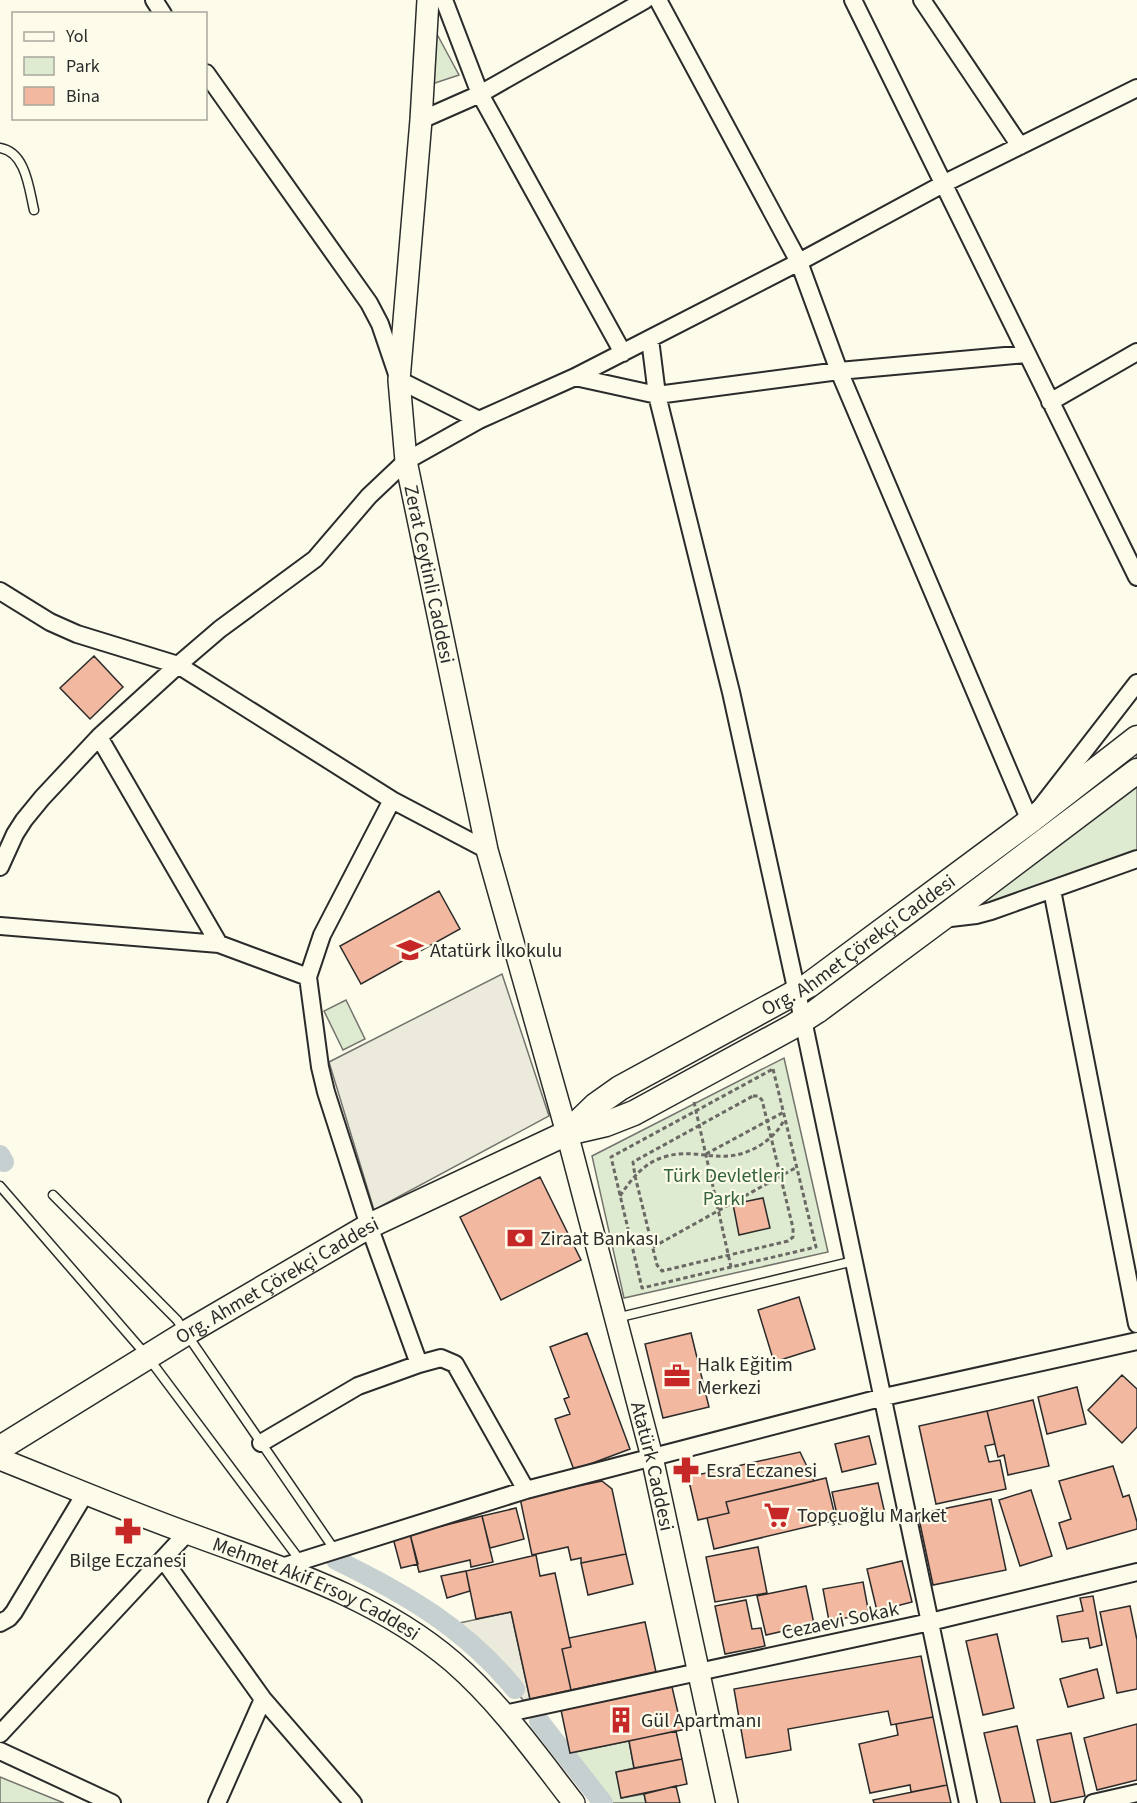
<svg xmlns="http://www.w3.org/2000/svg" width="1137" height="1803" font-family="'Source Sans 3',sans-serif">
<rect width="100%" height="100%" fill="#fdfbea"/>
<path fill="#deebd1" stroke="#74746e" stroke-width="1.5" d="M431,23L459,75L429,85Z
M1137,752V757L935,907L933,905Z
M1137,771V859L941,919Z
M346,1000L365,1039L343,1050L324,1011Z
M784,1058L828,1252L624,1298L592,1156Z
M629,1741L634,1768L616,1772L622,1798L644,1794L646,1803H607L570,1753Z
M0,1777L64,1803H0Z"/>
<path fill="#eceadb" stroke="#74746e" stroke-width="1.5" d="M502,974L549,1116L374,1210L329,1062Z
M511,1612L530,1699L523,1700L495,1665L450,1625Z"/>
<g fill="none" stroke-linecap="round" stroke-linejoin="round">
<path stroke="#c7d0d0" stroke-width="20" d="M0,1155L4,1162
M336,1560C406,1594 465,1628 515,1689
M539,1721L603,1803"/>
</g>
<path fill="#f2b8a0" stroke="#2b2b2b" stroke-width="1.5" d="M94,656L123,687L90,719L60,688Z
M439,891L460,929L361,984L340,946Z
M540,1177L581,1260L501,1300L460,1217Z
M763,1198L770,1228L739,1235L733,1204Z
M799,1297L815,1349L774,1362L758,1310Z
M587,1333L630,1449L574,1470L555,1419L570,1414L564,1399L569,1397L550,1347Z
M691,1333L709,1407L663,1418L645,1344Z
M1122,1375L1137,1389V1427L1122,1443L1088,1410Z
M1077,1387L1086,1424L1047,1434L1038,1397Z
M1033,1400L1049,1466L1008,1475L1004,1455L998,1457L987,1411Z
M987,1411L995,1444L985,1446L989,1462L1000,1460L1006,1489L936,1504L919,1426Z
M869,1436L876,1464L842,1472L835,1444Z
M800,1452L814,1481L726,1502L729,1513L698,1520L688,1477Z
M1113,1466L1123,1497L1129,1495L1137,1522V1529L1067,1549L1059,1523L1071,1519L1059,1481Z
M826,1478L836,1520L714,1549L707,1518L729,1513L726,1502Z
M602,1481L612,1489L626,1554L581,1563V1558L571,1560L568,1547L532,1555L520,1498Z
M878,1483L885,1514L839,1524L832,1492Z
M1031,1490L1052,1556L1020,1566L999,1500Z
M991,1499L1006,1570L933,1585L918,1514Z
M516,1508L524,1539L490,1548L482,1516Z
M482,1516L493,1562L471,1567L470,1560L419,1572L410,1534Z
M410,1534L418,1564L401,1568L393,1538Z
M758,1547L767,1593L715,1602L706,1557Z
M626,1554L633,1584L588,1595L581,1563Z
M536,1555L540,1576L555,1573L571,1647L562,1649L571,1690L530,1699L511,1612L476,1619L466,1571Z
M902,1561L912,1602L877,1611L867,1569Z
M466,1571L470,1591L447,1598L441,1576Z
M863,1582L869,1614L829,1621L823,1589Z
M806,1586L814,1624L766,1635L757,1596Z
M1093,1596L1102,1645L1090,1648L1088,1638L1062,1642L1057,1616L1083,1611L1080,1598Z
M746,1600L752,1629L761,1628L765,1646L725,1654L715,1606Z
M1130,1606L1137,1640V1689L1117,1693L1100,1612Z
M645,1622L656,1672L571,1690L562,1649L571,1647L569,1638Z
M997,1634L1014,1708L983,1715L966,1641Z
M921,1656L933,1717L891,1725L888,1711L788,1729L791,1750L746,1758L734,1689Z
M1097,1669L1104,1698L1068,1707L1060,1679Z
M672,1687L682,1730L570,1753L561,1710Z
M933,1717L947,1785L911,1792L910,1785L870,1793L859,1744L898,1735L896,1724Z
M1137,1724V1780L1097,1790L1084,1738Z
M1017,1726L1035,1803H1001L984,1733Z
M676,1731L682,1759L634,1768L629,1741Z
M1071,1733L1085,1796L1051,1803L1037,1740Z
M682,1759L687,1784L621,1798L616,1772Z
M947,1785L951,1803H874L873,1800Z
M676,1786L680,1803H646L644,1794Z"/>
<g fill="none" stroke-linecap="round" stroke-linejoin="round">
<g stroke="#2b2b2b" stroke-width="11">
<path id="service" d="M0,148C26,152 29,189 34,210
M0,1186L147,1356L302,1563
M53,1195L177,1320L334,1549
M616,1318L854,1261"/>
</g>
<g stroke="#2b2b2b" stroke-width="20">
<path id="minor" d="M154,0L163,14
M444,0L480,94L623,353
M658,0L799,262L839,371L1030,821L1137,683
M853,0L1137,577
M922,0L1020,146
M206,73L369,303L380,324L399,380L479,420
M421,120L480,94L645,0
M650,339L657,395L731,692L803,1020L968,1803
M575,377L657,395L839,371L1027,354
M1050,402L1137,352
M0,591L50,622L77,634L178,665L392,800L487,850
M99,737L219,944
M0,867L15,834L24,820L42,798L99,737L178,665L220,629L315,559L369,496L406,461L479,420L575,377L799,262L945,183L1137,88
M1052,890L1137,1324
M942,919L976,915L991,911L1137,859
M0,926L219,944L308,977
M419,1364L441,1358L455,1364L526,1490
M261,1443L358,1386L419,1364L369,1226L326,1092L320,1067L308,977L322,935L392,800
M163,1559L263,1699L353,1803
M282,1567L526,1490L884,1397L1137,1341
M0,1623L9,1618L14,1612L86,1492
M504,1714L930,1622L1137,1572
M0,1734L187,1533
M0,1751L112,1803
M217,1803L263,1699
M1093,1803L1137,1793"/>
</g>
<g stroke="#2b2b2b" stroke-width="24">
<g id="tertiary">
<path id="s1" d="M428,0L421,120L399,380L406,461L487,850L567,1133L652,1457L727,1803"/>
<path id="s2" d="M0,1459C63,1484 126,1511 190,1534C282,1568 377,1597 453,1662C500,1703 536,1754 574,1803"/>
</g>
</g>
<g stroke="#2b2b2b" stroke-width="27">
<g id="secondary">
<path id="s3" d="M567,1133L596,1105L620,1088L809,985L1030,821L1137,738"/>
<path id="s4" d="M0,1448L186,1333L369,1226L567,1133L606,1124L634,1113L792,1027L817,1011L941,919L1137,771"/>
</g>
</g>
<path stroke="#6a6964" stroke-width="3" stroke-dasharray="4.5 3" stroke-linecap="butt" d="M773,1069L816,1247L642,1288L611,1157Z
M753,1096H758L762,1100L793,1228V1237L788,1241L662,1271L657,1265L635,1176L633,1162Z
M694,1102L731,1267
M706,1154L784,1112
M620,1196C632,1178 644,1163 664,1157C699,1146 722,1168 759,1146C770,1139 778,1132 784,1120
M653,1247L797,1167"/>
<use href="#service" stroke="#fdfbea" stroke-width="8"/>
<use href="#minor" stroke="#fdfbea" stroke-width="16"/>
<use href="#tertiary" stroke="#fdfbea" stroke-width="21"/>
<use href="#secondary" stroke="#fdfbea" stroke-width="24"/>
</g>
<defs>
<g id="school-bare" transform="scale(2.07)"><path d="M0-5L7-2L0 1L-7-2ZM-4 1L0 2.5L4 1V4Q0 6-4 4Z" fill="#c62828" stroke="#fdfbea" stroke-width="2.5" paint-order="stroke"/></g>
<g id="bank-bare" transform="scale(2.07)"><path d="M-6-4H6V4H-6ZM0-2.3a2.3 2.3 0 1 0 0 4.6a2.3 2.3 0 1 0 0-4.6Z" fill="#c62828" stroke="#fdfbea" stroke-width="2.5" paint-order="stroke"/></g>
<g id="office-bare" transform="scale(2.07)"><path d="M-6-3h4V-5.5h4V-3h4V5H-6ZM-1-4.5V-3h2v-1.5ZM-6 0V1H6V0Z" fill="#c62828" stroke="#fdfbea" stroke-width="2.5" paint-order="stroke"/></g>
<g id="pharmacy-bare" transform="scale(2.07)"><path d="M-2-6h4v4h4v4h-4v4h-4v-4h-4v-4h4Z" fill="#c62828" stroke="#fdfbea" stroke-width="2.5" paint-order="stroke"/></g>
<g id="supermarket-bare" transform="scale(2.07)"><path d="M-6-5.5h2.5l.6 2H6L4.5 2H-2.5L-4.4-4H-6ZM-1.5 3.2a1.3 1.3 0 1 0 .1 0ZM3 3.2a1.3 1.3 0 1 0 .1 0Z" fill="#c62828" stroke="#fdfbea" stroke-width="2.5" paint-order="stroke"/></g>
<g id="building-bare" transform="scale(2.07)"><path d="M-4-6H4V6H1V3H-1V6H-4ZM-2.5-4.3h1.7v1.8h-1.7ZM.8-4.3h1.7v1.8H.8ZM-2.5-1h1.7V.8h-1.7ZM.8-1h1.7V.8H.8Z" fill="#c62828" stroke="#fdfbea" stroke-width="2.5" paint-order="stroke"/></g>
</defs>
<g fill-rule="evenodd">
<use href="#school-bare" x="410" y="950"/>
<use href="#bank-bare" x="520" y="1238"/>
<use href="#office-bare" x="677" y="1376"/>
<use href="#pharmacy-bare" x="686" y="1470"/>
<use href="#supermarket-bare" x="777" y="1515"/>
<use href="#pharmacy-bare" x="128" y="1531"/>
<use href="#building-bare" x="621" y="1720"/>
</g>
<g text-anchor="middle" stroke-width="4.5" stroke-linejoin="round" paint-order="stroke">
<g font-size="20" fill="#2b2b2b" stroke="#fdfbea">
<text dy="7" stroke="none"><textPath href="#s1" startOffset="578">Zerat Ceytinli Caddesi</textPath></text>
<text dy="7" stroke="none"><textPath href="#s3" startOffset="348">Org. Ahmet Çörekçi Caddesi</textPath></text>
<text dy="7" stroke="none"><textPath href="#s4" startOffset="324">Org. Ahmet Çörekçi Caddesi</textPath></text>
<text dy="7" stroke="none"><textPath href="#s1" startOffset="1498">Atatürk Caddesi</textPath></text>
<text dy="7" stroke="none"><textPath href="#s2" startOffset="342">Mehmet Akif Ersoy Caddesi</textPath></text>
<text transform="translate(840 1620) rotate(-12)" y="7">Cezaevi Sokak</text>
</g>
<g font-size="20" fill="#2b2b2b" stroke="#fdfbea" text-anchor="start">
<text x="430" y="957">Atatürk İlkokulu</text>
<text x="540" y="1245">Ziraat Bankası</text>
<text x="697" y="1371">Halk Eğitim<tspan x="697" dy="23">Merkezi</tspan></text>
<text x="706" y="1477">Esra Eczanesi</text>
<text x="797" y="1522">Topçuoğlu Market</text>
<text x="128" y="1567" text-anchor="middle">Bilge Eczanesi</text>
<text x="641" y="1727">Gül Apartmanı</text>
</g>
<g font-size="20" fill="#34623c" stroke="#fdfbea">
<text x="724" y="1182">Türk Devletleri<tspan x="724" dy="23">Parkı</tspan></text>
</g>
</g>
<rect x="12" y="12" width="195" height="108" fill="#fdfbea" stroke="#a9a89e" stroke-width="1.5"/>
<rect x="24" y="32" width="30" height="9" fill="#fdfbea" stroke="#a9a89e" stroke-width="1.5"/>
<text x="66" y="42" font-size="18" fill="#2b2b2b">Yol</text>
<rect x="24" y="57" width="30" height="18" fill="#deebd1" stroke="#a9a89e" stroke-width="1.5"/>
<text x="66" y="72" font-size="18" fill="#2b2b2b">Park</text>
<rect x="24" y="87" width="30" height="18" fill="#f2b8a0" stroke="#a9a89e" stroke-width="1.5"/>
<text x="66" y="102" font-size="18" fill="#2b2b2b">Bina</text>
</svg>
